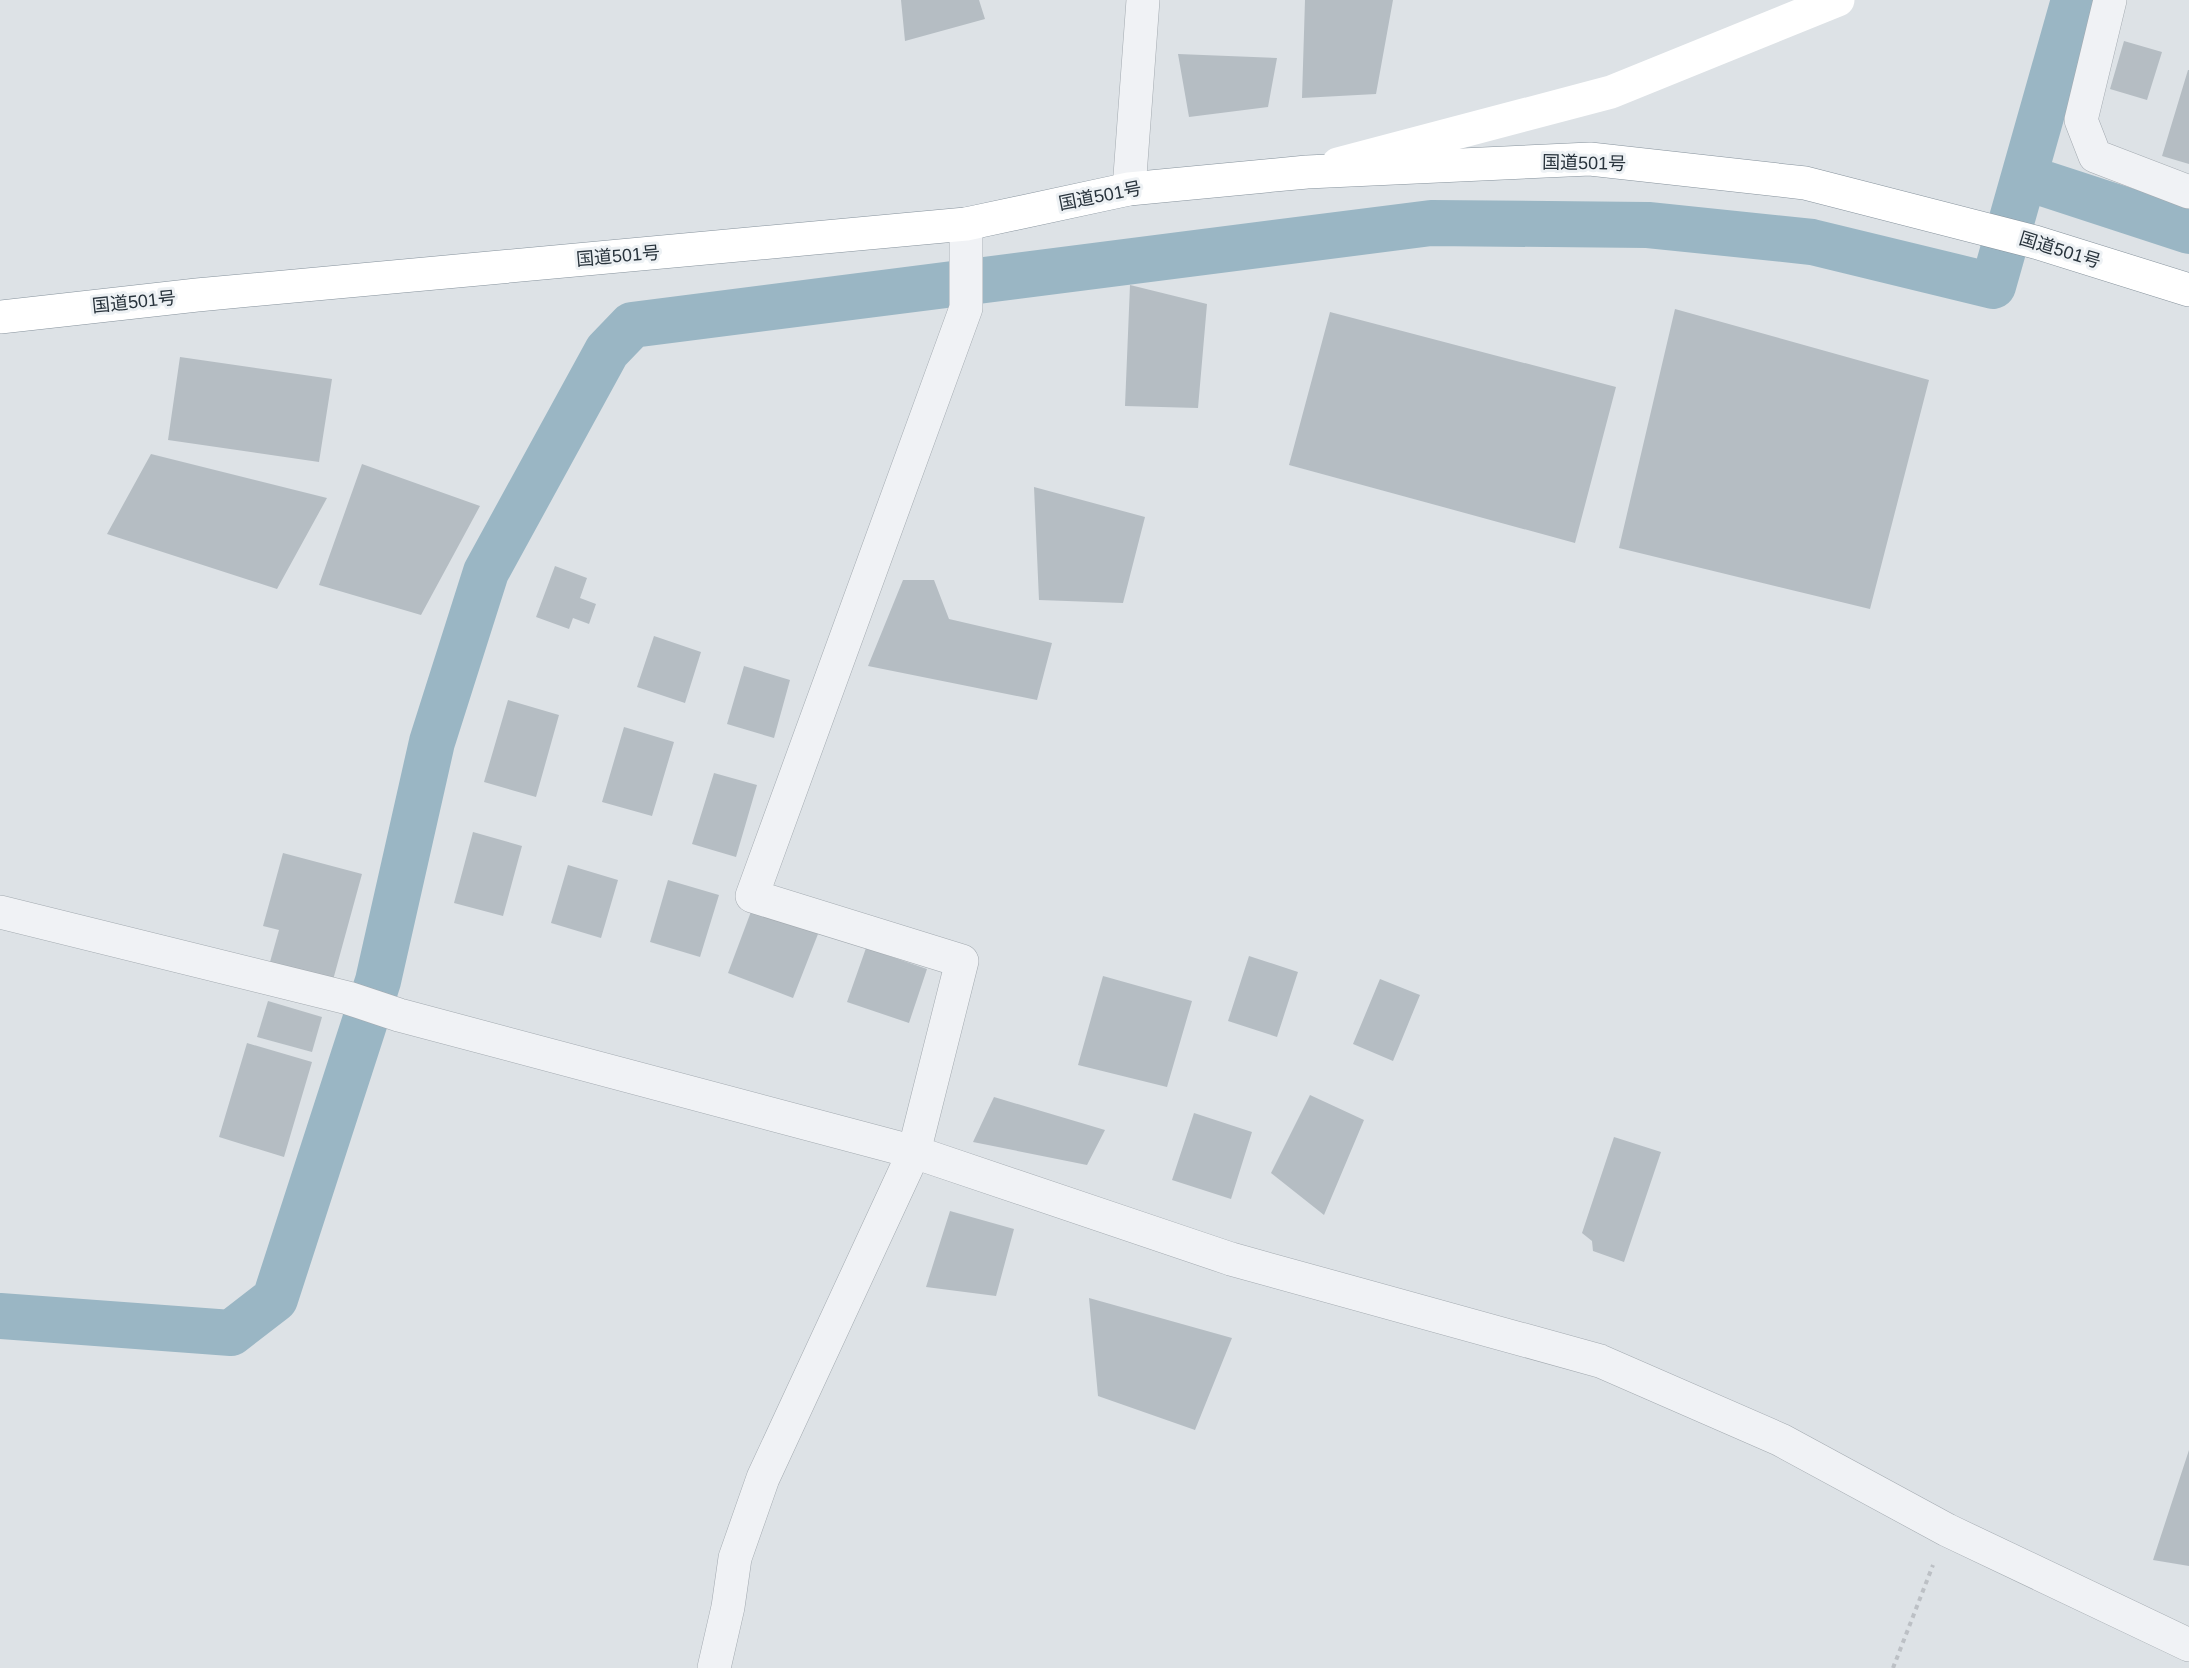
<svg xmlns="http://www.w3.org/2000/svg" width="2189" height="1668" font-family="Arial,'Noto Sans JP',sans-serif">
<rect width="100%" height="100%" fill="#dde2e6"/>
<g fill="none" stroke-linecap="round" stroke-linejoin="round">
<path stroke="#9ab6c4" stroke-width="46" d="M2024,177L2189,231
M0,1316L231,1333L275,1299L378,981L432,742L486,572L607,351L632,325L1431,223L1648,225L1812,242L1993,286L2074,0"/>
</g>
<path fill="#b5bdc3" d="M901,0H979L985,19L905,41Z
M1305,0H1393L1376,94L1302,98Z
M2124,41L2162,52L2147,100L2110,89Z
M1178,54L1277,58L1268,107L1189,117Z
M2188,70H2189V164L2162,156Z
M1130,285L1207,304L1198,408L1125,406Z
M1675,309L1929,380L1870,609L1619,548Z
M1330,312L1616,387L1575,543L1289,465Z
M180,357L332,379L319,462L168,440Z
M151,454L327,498L277,589L107,534Z
M362,464L480,506L421,615L319,585Z
M1034,487L1145,517L1123,603L1039,600Z
M555,566L587,578L580,598L596,604L589,624L573,618L569,629L536,617Z
M903,580H934L949,619L1052,643L1037,700L868,666Z
M654,636L701,652L685,703L637,687Z
M744,666L790,680L774,738L727,724Z
M508,700L559,715L536,797L484,782Z
M624,727L674,742L652,816L602,802Z
M714,773L757,785L736,857L692,844Z
M473,832L522,846L503,916L454,903Z
M283,853L362,874L333,980L270,962L279,930L263,926Z
M568,865L618,880L601,938L551,923Z
M668,880L719,895L700,957L650,942Z
M752,909L818,934L793,998L728,973Z
M866,948L927,969L909,1023L847,1002Z
M1249,956L1298,972L1277,1037L1228,1021Z
M1103,976L1192,1001L1167,1087L1078,1065Z
M1380,979L1420,995L1393,1061L1353,1044Z
M268,1001L322,1017L312,1052L257,1037Z
M247,1043L312,1062L284,1157L219,1137Z
M1310,1095L1364,1120L1324,1215L1271,1173Z
M994,1097L1105,1130L1087,1165L973,1142Z
M1194,1113L1252,1132L1231,1199L1172,1180Z
M1614,1137L1661,1152L1624,1262L1593,1251L1592,1241L1582,1233Z
M950,1211L1014,1229L996,1296L926,1287Z
M1089,1298L1232,1338L1195,1430L1098,1396Z
M2189,1450V1566L2153,1560Z"/>
<g fill="none" stroke-linecap="round" stroke-linejoin="round">
<g stroke="#a3aab0" stroke-width="34">
<path id="street" d="M2110,0L2081,120L2095,156L2189,192
M1129,189L1143,0
M0,912L348,998L399,1015L914,1152L1231,1259L1600,1361L1781,1440L1947,1530L2189,1645
M714,1668L728,1607L735,1558L763,1478L914,1152L962,961L752,896L966,308V224"/>
</g>
<g stroke="#86929c" stroke-width="34">
<path id="highway" d="M0,317L197,295L966,224L1129,189L1307,172L1590,159L1805,183L2035,242L2189,290"/>
</g>
<path stroke="#bcc0c5" stroke-width="4" stroke-dasharray="4.5 4.5" stroke-linecap="butt" d="M1893,1668L1933,1565"/>
<use href="#street" stroke="#f0f2f5" stroke-width="33"/>
<path stroke="#fff" stroke-width="33" d="M1338,164L1611,92L1838,0"/>
<use href="#highway" stroke="#fff" stroke-width="33"/>
</g>
<g text-anchor="middle" stroke-width="6" stroke-linejoin="round" paint-order="stroke">
<g font-size="18" fill="#28333c" stroke="#edf1f4">
<text transform="translate(1584 163) rotate(1)" y="6">国道501号</text>
<text transform="translate(1100 196) rotate(-11)" y="6">国道501号</text>
<text transform="translate(2060 250) rotate(17)" y="6">国道501号</text>
<text transform="translate(618 256) rotate(-5)" y="6">国道501号</text>
<text transform="translate(134 302) rotate(-6)" y="6">国道501号</text>
</g>
</g>
</svg>
